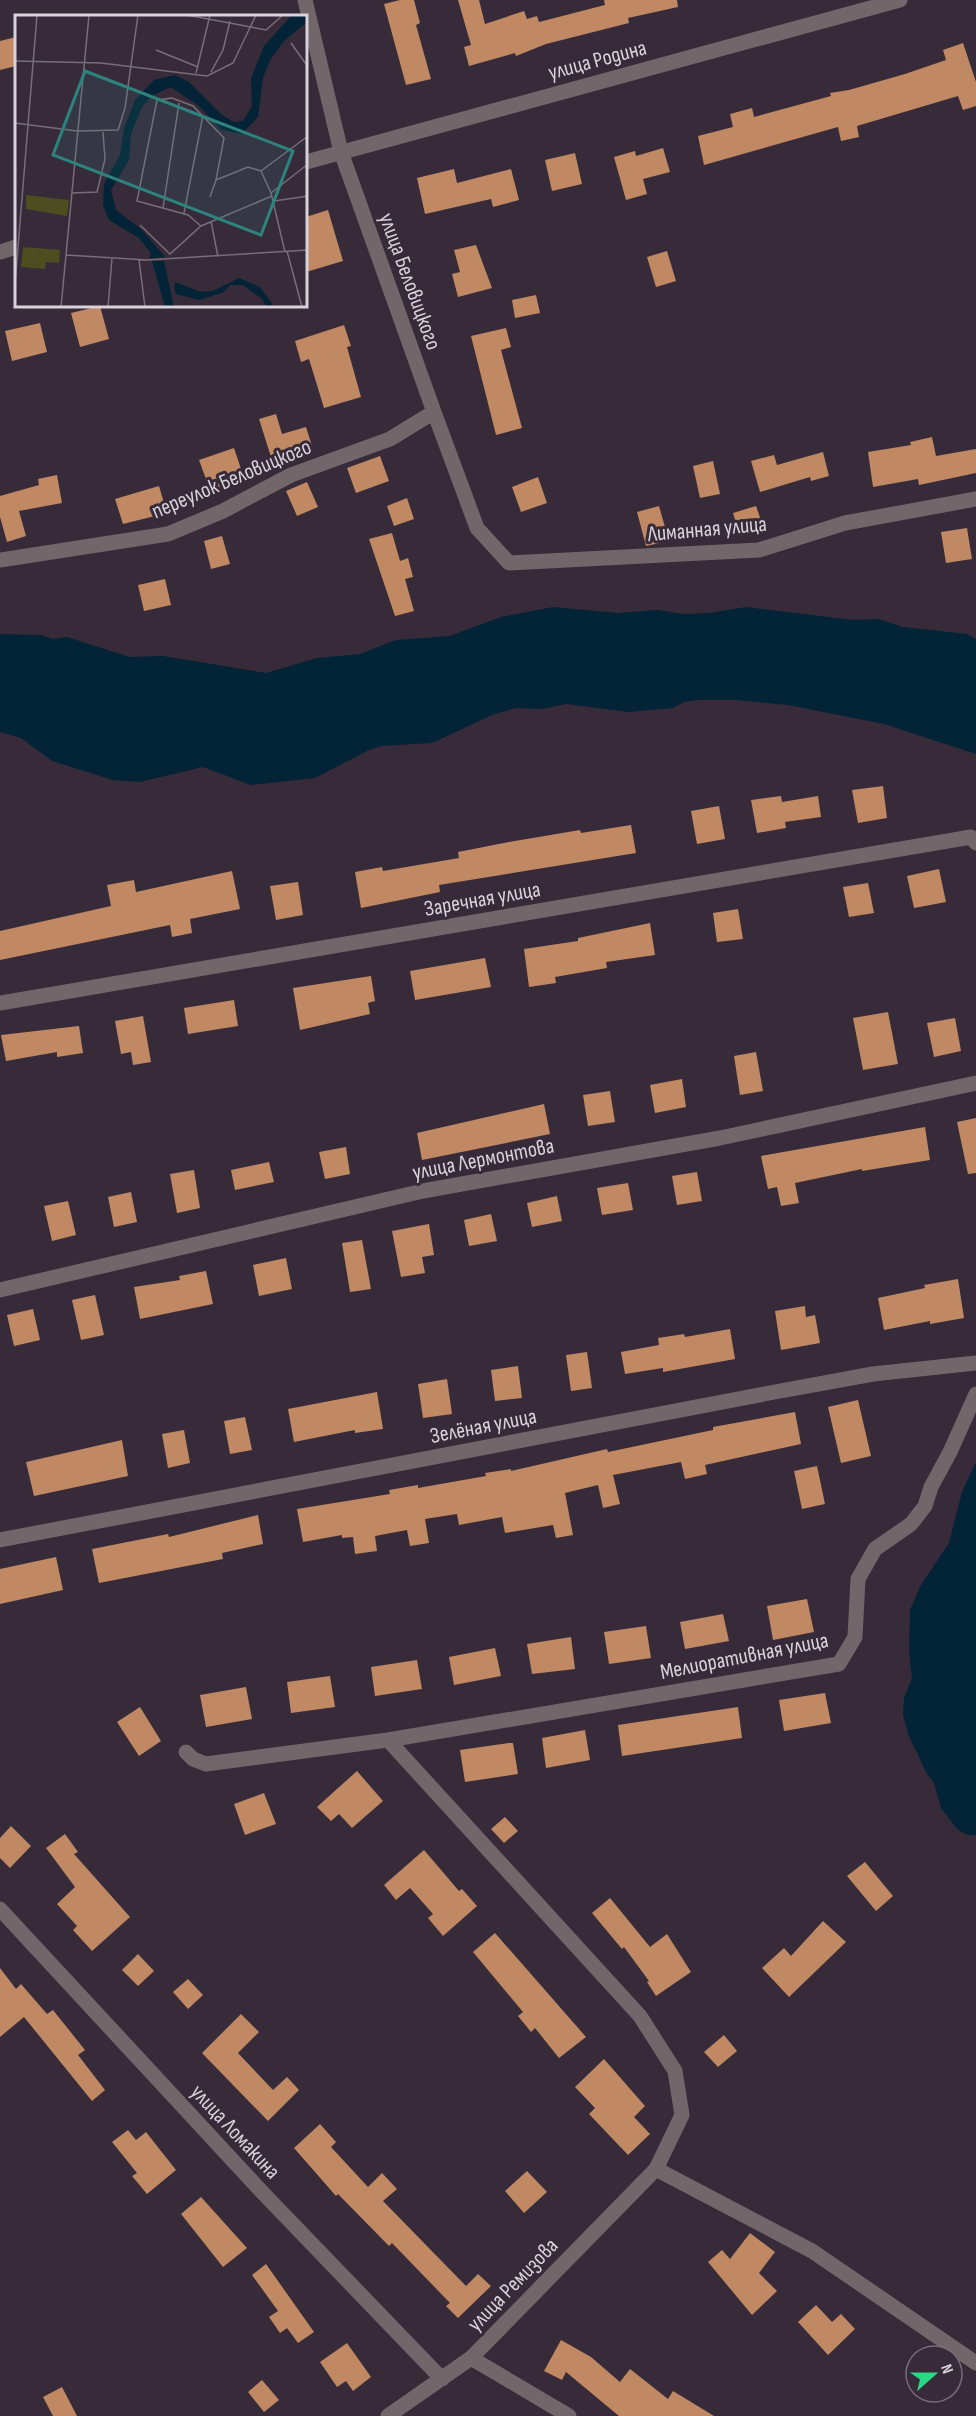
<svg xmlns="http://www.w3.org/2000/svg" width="976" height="2416" font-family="'Sofia Sans Condensed',sans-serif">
<rect width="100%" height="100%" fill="#372b3a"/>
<path fill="#032336" d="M553,607L618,613L658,610L683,614L709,613L746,607L853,620L879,619L903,627L967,634L976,639V754L884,724L788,705L736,700H698L684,702L673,708L629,712L566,704L542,709L516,708L492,715L432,743L381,746L369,750L315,778L251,785L203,767L140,782L113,780L52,761L21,738L0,732V634L41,635L53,639L67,637L130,657L163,656L266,673L317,658L360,654L396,640L450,636L501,617Z
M976,1462V1835H967L957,1829L941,1808L934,1783L926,1772L909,1736L903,1715L904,1698L912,1678L909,1651L910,1610L921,1585L949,1543L962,1492Z"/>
<path fill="#c08963" d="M400,0H414L420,23L416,25L431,79L406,85L384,4Z
M458,0H479L485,24L524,11L527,19L537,16L539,22L605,5L604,0H677L678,7L628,18L629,23L546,44L516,56L515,53L469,66L464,47L471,45Z
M16,37V66L0,70V41Z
M963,43L976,82V106L963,110L958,96L857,126L859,137L841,141L838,127L704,165L698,136L733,127L730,114L752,108L754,117L831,96L830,93L849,90L905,74L946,60L943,50Z
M663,148L670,172L643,179L647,194L626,200L614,157L635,151L636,156Z
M575,153L582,184L552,191L545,160Z
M454,169L457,183L511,169L519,200L493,207L491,199L425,214L417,178Z
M328,210L343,261L306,272V217Z
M476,245L492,288L458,297L452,274L460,272L454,250Z
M667,251L676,281L656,287L647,257Z
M536,295L540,313L515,318L512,300Z
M100,306L109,339L80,347L71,313Z
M40,323L47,352L12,361L5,331Z
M344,325L351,346L347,347L361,397L324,408L309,359L301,362L295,341Z
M506,328L511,347L501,350L522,428L496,435L471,336Z
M276,414L282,434L306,427L313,449L295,455L294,450L271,457L259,419Z
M932,437L936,456L976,449V473L919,485L918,479L873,487L868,452L911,445L910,442Z
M234,448L244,478L210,490L199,460Z
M823,452L829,476L811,481L810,477L760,492L751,461L774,455L777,465Z
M380,456L389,481L356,493L347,468Z
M713,461L720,494L700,498L693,466Z
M57,475L62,503L19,511L26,536L7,542L0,517V496L39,485L38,479Z
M538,477L547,503L521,512L512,487Z
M307,482L318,507L297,516L286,491Z
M159,486L167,513L123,524L115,499Z
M407,498L414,519L394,526L387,506Z
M659,506L669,541L646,546L637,512Z
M756,506L764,529L740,536L733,513Z
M967,528L972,559L946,563L941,532Z
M392,533L400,561L408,558L413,577L405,579L414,611L395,616L369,539Z
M222,536L230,564L211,569L204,541Z
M165,579L171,605L144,611L138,585Z
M883,786L887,818L858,823L852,790Z
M781,796L782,802L818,796L821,817L785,822L786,828L757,833L751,800Z
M719,806L725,839L697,844L691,811Z
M631,825L636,853L439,885L440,892L361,908L355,872L382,867L383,871L459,858L458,852L509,842L580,830L581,833Z
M939,869L946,902L914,908L907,876Z
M232,871L240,909L190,919L192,933L172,937L170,925L0,960V931L111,906L107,885L134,880L136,892Z
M298,882L303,915L276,920L270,886Z
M868,883L874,913L849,917L843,887Z
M738,909L743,939L717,942L713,913Z
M650,923L655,955L606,962L607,968L555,977L556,983L529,987L524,949L578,941V938Z
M485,958L491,987L415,1000L410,971Z
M371,976L375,1001L368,1003L370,1014L300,1030L293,988Z
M234,1000L238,1026L188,1034L184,1008Z
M888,1012L898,1064L863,1070L853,1018Z
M143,1016L151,1062L133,1065L131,1052L121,1054L115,1021Z
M955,1018L961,1051L934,1057L927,1023Z
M79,1026L83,1053L57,1057V1052L6,1061L1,1035Z
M756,1052L763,1091L740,1095L734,1056Z
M682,1079L686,1107L655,1113L650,1085Z
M610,1091L615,1122L588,1126L583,1095Z
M544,1104L550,1134L422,1160L417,1133Z
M976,1118V1173L968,1174L957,1122Z
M925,1127L930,1160L862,1171V1169L795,1183L799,1203L781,1206L777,1187L768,1189L761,1156Z
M346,1147L350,1174L325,1179L319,1152Z
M269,1162L274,1182L235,1190L231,1170Z
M194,1170L200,1208L177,1213L170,1174Z
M697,1172L702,1201L677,1205L672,1176Z
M628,1183L633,1210L602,1215L597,1188Z
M131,1192L137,1222L114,1227L108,1197Z
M557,1196L562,1221L532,1227L527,1203Z
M68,1201L76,1235L52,1241L44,1206Z
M491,1214L497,1241L469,1246L464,1220Z
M429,1224L434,1255L422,1257L425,1273L401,1277L392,1231Z
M362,1240L371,1289L350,1292L342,1243Z
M286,1258L292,1289L259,1296L253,1265Z
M206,1271L213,1304L140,1319L134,1287L180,1280L179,1276Z
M958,1279L964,1318L930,1324V1321L884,1330L878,1298L925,1288L924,1285Z
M95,1295L104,1335L81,1340L72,1300Z
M805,1306L806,1317L815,1315L820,1343L781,1350L775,1311Z
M33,1309L40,1340L14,1346L7,1315Z
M730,1329L735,1359L663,1372V1368L625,1374L621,1352L659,1345L658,1338L684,1334L685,1337Z
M587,1352L592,1388L571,1391L566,1355Z
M518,1366L522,1398L495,1401L491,1370Z
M447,1379L452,1414L423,1418L418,1384Z
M377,1392L383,1429L355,1433V1430L294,1442L288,1409Z
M858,1400L871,1456L841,1463L828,1407Z
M795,1412L801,1444L705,1465L707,1474L685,1479L681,1462L613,1475L620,1504L603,1508L598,1485L565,1493L573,1535L556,1538L553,1525L505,1533L502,1517L459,1525L457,1514L425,1519L429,1543L410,1546L407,1530L375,1536L377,1551L355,1554L353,1537L342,1538V1535L303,1542L297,1509L390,1494L389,1490L418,1485V1488L486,1476L485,1473L511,1469V1471L607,1449L608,1452L713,1430V1427Z
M245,1417L252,1450L230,1454L224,1421Z
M184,1430L190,1463L168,1468L162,1434Z
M122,1440L128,1476L34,1496L26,1462Z
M817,1466L825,1504L802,1509L794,1471Z
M258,1515L263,1544L222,1553L223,1559L99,1583L92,1549L168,1534L169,1537Z
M56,1557L63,1590L0,1604V1569Z
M807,1599L814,1632L773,1640L767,1606Z
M723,1614L729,1641L685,1649L680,1622Z
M646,1626L651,1658L609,1664L604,1632Z
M571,1637L575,1669L532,1674L527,1644Z
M495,1648L501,1676L454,1685L449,1657Z
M417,1660L422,1689L375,1696L371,1667Z
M330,1676L335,1707L291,1713L287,1682Z
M246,1687L252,1719L206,1727L200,1695Z
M825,1693L831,1723L784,1731L779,1700Z
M140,1707L161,1741L139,1756L117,1722Z
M738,1707L742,1738L622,1756L618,1725Z
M585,1730L590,1760L546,1768L542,1738Z
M509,1743H513L518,1774L465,1782L460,1750Z
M357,1771L383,1801L352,1828L339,1814L331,1821L317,1807Z
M264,1793L276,1824L245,1835L234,1804Z
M505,1817L518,1831L504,1843L491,1829Z
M11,1826L31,1846L10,1868L0,1858V1838Z
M65,1834L78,1852L74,1854L130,1917L92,1951L73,1930L77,1926L57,1904L75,1887L46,1848Z
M424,1850L459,1891L462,1889L477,1906L443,1936L428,1918L433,1914L410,1888L396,1900L384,1885Z
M865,1862L893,1896L876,1911L847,1876Z
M610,1898L650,1947L667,1934L691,1972L656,1996L647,1982L649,1981L624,1947L622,1949L592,1913Z
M823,1921L846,1942L789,1997L762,1968L784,1948L791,1956Z
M495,1933L586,2037L559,2058L535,2028L531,2032L518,2016L523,2012L473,1952Z
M138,1954L154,1971L138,1986L122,1970Z
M0,1968L16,1989L21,1984L47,2014L53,2010L85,2050L78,2055L105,2090L92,2101L24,2017L0,2037Z
M188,1979L203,1995L188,2009L173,1992Z
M241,2014L259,2032L238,2053L273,2090L287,2077L299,2090L268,2121L202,2053Z
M724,2035L737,2051L718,2067L704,2052Z
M604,2059L645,2106L634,2117L650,2134L628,2155L589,2114L595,2108L575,2087Z
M320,2124L336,2142L331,2147L368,2187L382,2173L397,2189L383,2201L466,2286L478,2274L491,2286L458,2318L446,2306L450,2303L392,2243L389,2246L338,2194L336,2196L294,2148Z
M128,2130L136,2140L146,2132L176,2170L147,2194L132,2176L137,2173L112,2142Z
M527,2171L547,2192L524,2213L505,2191Z
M201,2197L247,2248L223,2267L181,2214Z
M750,2233L775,2252L759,2273L777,2291L752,2315L708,2262L722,2250L730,2259Z
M266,2264L314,2332L298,2343L287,2328L280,2333L269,2317L278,2311L252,2275Z
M816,2305L832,2322L841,2314L855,2329L828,2355L798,2322Z
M561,2340L591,2357L620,2382L630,2369L668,2399L673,2391L714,2416H619L566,2372L562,2380L544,2371Z
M347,2343L371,2377L353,2391L346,2381L337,2387L320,2362Z
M262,2380L279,2400L264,2412L248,2392Z
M62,2387L77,2416H53L43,2397Z"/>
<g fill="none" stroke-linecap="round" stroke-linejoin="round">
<path stroke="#71676a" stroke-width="15" d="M305,0L341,152L434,412L477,528L509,563L759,550L845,523L976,499
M306,162L900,0
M0,252L16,247
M0,560L168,534L223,511L291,475L390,439L434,412
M0,1003L971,837L976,843
M0,1290L423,1191L720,1138L976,1083
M0,1540L764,1394L873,1374L976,1363
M186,1752L193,1759L206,1764L388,1740
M0,1909L262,2192L442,2379
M656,2169L812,2251L976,2363
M471,2358L569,2416
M388,2416L471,2358L656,2169L682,2115L675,2071L640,2016L388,1740L839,1664L855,1637L858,1579L875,1549L911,1524L925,1506L931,1487L950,1452L976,1394"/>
</g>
<g text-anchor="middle" stroke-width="6" stroke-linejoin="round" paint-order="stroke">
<g font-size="22" fill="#dad2db" stroke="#372b3a">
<text transform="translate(597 59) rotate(-15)" y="8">улица Родина</text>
<text transform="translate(411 281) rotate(70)" y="8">улица Беловицкого</text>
<text transform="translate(231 478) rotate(-23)" y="8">переулок Беловицкого</text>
<text transform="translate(707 528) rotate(-5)" y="8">Лиманная улица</text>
<text transform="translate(482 898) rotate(-10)" y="8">Заречная улица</text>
<text transform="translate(483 1158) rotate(-11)" y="8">улица Лермонтова</text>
<text transform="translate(483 1425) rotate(-11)" y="8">Зелёная улица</text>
<text transform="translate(744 1655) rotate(-11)" y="8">Мелиоративная улица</text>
<text transform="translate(236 2131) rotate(47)" y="8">улица Ломакина</text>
<text transform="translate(512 2284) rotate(-46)" y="8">улица Ремизова</text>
</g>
</g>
<g transform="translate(15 15)">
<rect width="292" height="292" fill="#372b3a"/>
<path d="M11,180L54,185L52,201L11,194ZM8,232L45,235L44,248L31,247L30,254L6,252Z" fill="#4c4e1f"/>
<path d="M277,0H292V7L269,26L255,45L248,63L243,102L227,119L207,115L184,91L156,72L136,81L126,94L116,119L114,145L96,175L101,195L127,215L150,242L134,243L136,238L124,223L94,205L88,190L89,169L105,140L109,113L120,85L139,65L160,60L174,67L207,100L219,107L228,106L237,91L236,63L249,31ZM137,246H149L159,292H150ZM224,263L245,272L258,290L252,292L246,283L228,270H215L209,277L184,285L161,279L159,272L160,267L186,277L198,276Z" fill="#032336"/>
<path fill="none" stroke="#786e7a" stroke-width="1.5" d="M172,0L251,15L268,0M276,28L293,52M141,35L183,52M0,46L86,48L192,61L218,48L241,0M196,57L208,35L215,6M181,58L195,0M0,108L62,116L103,115L110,93L123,0M246,156L256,178L270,237M246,156L293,121M57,178L82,177L90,144L88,117M256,178L293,149M195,182L201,165M259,186L293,181M148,193L164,88M169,198L188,100M196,206L203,242M125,210L155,239L186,211L257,181M186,211L173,200L122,186L142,85L157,83L178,91L209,123L201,165L233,152L246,156M272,236L287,292M51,240L132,245L293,235M124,245L130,292M0,269L22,0M46,292L74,0M93,292L97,243"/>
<path fill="#2d847e" fill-opacity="0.15" stroke="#2d847e" stroke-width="3" d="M70,56L278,136L246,220L38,140Z"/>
<rect width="292" height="292" fill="none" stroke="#dad2db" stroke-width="3"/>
</g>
<g transform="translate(934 2374) rotate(69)"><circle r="28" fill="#372b3a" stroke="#786e7a" stroke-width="1.5"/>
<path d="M0-4.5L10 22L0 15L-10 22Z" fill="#2cd884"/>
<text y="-9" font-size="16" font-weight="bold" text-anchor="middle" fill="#dad2db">N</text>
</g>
</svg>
